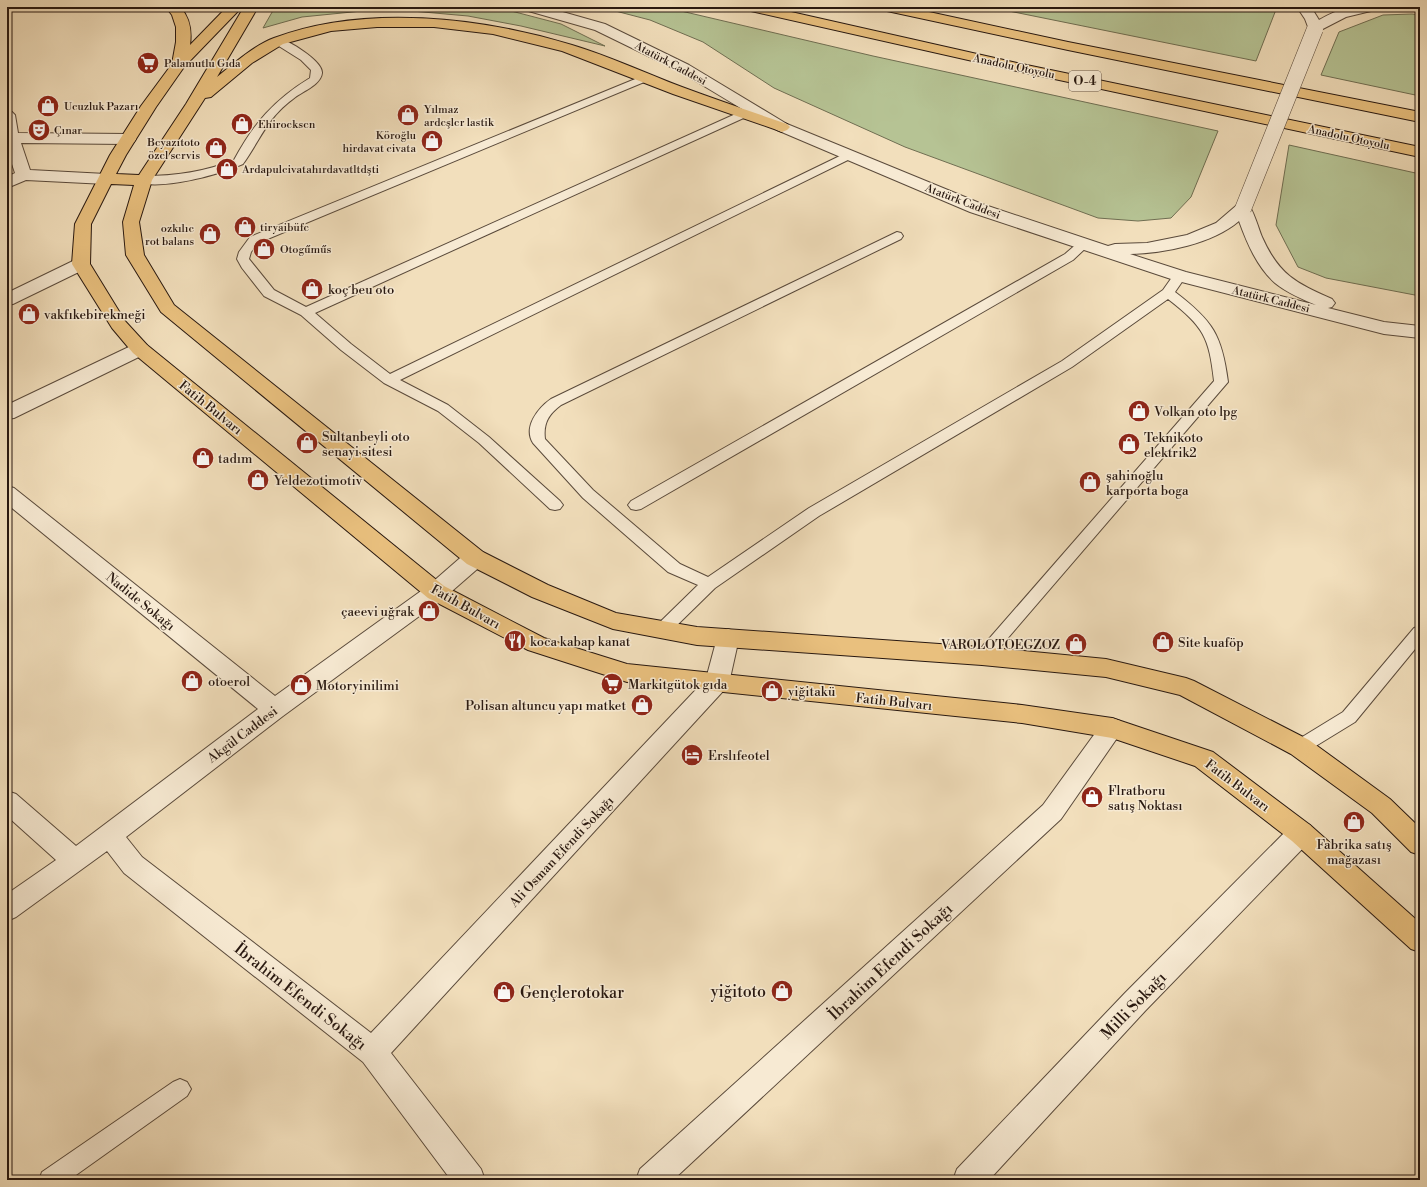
<svg xmlns="http://www.w3.org/2000/svg" width="1427" height="1187" font-family="'Libre Bodoni',serif">
<rect width="100%" height="100%" fill="#f2dfbc"/>
<filter id="stains"><feTurbulence type="fractalNoise" baseFrequency=".005" numOctaves="4"/><feColorMatrix values="0 0 0 0 .2 0 0 0 0 .09 0 0 0 0 .02 0 0 0 .5 -.17"/></filter>
<radialGradient id="worn" r=".72"><stop offset=".6" stop-color="#630" stop-opacity="0"/><stop offset="1" stop-color="#630" stop-opacity=".3"/></radialGradient>
<path fill="#b6c394" stroke="#6f6e52" d="M275,7H496L561,24L605,46L521,26L468,16L412,11H362L302,17L263,28Z
M600,7H664L873,56L1218,131L1191,197L1171,218L1138,221L1098,218L905,147L774,88L703,42L650,20Z
M989,7H1277L1256,61Z
M1412,14L1420,15V96L1321,75L1339,32L1383,15Z
M1289,145L1420,174V296L1326,278L1298,267L1276,225Z"/>
<g fill="none" stroke-linecap="round" stroke-linejoin="round">
<g stroke="#5a4a3b" stroke-width="2">
<path id="service" d="M278,38C288,40 323,61 322,73C321,85 301,92 293,99C266,119 261,139 243,164C218,175 166,189 140,183L138,180L140,177L144,176C175,176 205,172 234,160C254,123 274,100 310,78L311,70L301,60L274,43L273,41Z
M645,75L649,76L650,78L649,80L258,243L251,252L249,259L274,290L306,307L740,112H748L750,114L748,116L315,313L351,344L390,374L846,153H854L856,155L854,157L400,380L448,405L489,437L560,501L563,505L560,509L555,510L550,509L479,443L438,411L384,383L341,350L301,315L264,296L242,268L237,259L239,252L250,237Z
M897,232L901,233L903,236L901,239L561,405C549,414 543,423 545,439L593,490L680,564L708,577L809,508L1062,361L1163,290L1175,273H1185L1186,276L1175,292C1213,321 1222,335 1228,382L988,661L982,662L976,661L974,656L1214,381C1209,337 1204,327 1168,299L1072,367L819,516L715,588L668,634L662,636L656,634L654,630L656,626L698,585L668,572L583,498L533,443C523,427 538,408 551,399Z
M1084,240L1088,241L1090,244L1073,260L641,509L636,510L631,509L628,505L631,501L1065,254L1080,241Z
M1420,626V643L1355,722L1306,752L1300,754L1294,752L1291,747L1294,742L1343,712L1414,628Z
M180,1079L187,1082L191,1089L187,1096L69,1180H39L42,1172L173,1082Z"/>
</g>
<g stroke="#5a4a3b" stroke-width="2">
<path id="minor" d="M7,110L12,112L15,115L18,133L128,134L134,136L136,139L134,142L128,144L21,143L30,170L106,174L112,176L114,179L112,182L106,184L26,180L7,188V177L15,173L7,149Z
M81,259L87,260L90,264L87,268L13,304L7,305V293L75,260Z
M140,343L147,345L149,349L147,353L14,418L7,419V405L133,345Z
M7,486L14,488L275,696L428,586L467,552L475,550L483,552L486,558L483,564L444,598L283,716L126,837L142,857L371,1033L706,679L717,638L720,632L728,629L736,632L739,638L729,683L725,689L391,1053L481,1169L485,1180H451L363,1062L124,873L107,851L16,917L7,921V894L56,860L7,816V791L16,794L76,846L258,709L7,504Z
M1112,718L1120,721L1124,728L1061,819L673,1180H636L640,1169L1043,805L1104,721Z
M1301,822L1310,825L1314,833L1310,841L1145,1011L989,1180H953L957,1169L1125,993L1292,825Z"/>
</g>
<g stroke="#5a4a3b" stroke-width="2">
<path id="tertiary" d="M523,7H545L605,24L689,65L787,124L982,204L1108,246L1115,244L1147,243L1187,235L1216,223L1237,205L1243,204L1249,205C1255,215 1258,227 1262,237C1279,275 1296,283 1332,299L1335,303L1332,307L1328,308L1384,322L1420,326V338L1384,334L1174,280L970,212L777,130L679,71L595,30L525,10ZM1239,221C1247,243 1257,267 1275,283C1287,293 1302,299 1316,305L1186,272L1130,254C1165,253 1212,244 1239,221Z
M1297,7H1311L1319,20C1341,7 1352,7 1377,7L1375,10L1346,17L1315,33L1310,32L1305,19Z"/>
</g>
<g stroke="#281810" stroke-width="2">
<path id="primary" d="M166,7H180C190,18 192,30 190,45L227,7H242L184,67L156,107L126,155L116,174L139,175L186,104L244,7H258L217,77C233,64 255,45 274,38C364,4 481,17 572,45C609,56 645,73 682,87C717,100 752,112 787,124L790,127L787,130L782,132L777,130L673,94L562,51L493,34L434,27H377L331,31L283,44L252,63L211,97L205,98L152,180L139,222L144,255L174,305L483,552L548,585L616,613L697,627L982,647L1106,659L1186,678L1194,681L1309,740L1390,799L1420,828V855L1411,852L1372,813L1291,754L1180,695L1106,677L982,665L697,645L613,629L532,597L467,564L161,312L126,255L123,222L134,185L111,184L91,224L90,264L125,321L147,345L444,586L544,638L627,664L1022,705L1112,718L1213,752L1310,825L1420,923V952L1411,949L1292,841L1195,766L1112,738L1022,723L627,682L528,650L428,598L133,353L112,328L72,264L75,224L110,155L141,106L172,64L176,42V27L172,15Z"/>
</g>
<g stroke="#281810" stroke-width="2">
<path id="motorway" d="M744,7H769L1017,63L1420,147V157L1017,71L751,11L746,10Z
M880,7H906L1068,42L1420,112V122L1068,50L887,11L882,10Z"/>
</g>
<use href="#service" fill="#f7ead3" fill-rule="evenodd"/>
<use href="#minor" fill="#f7ead3" fill-rule="evenodd"/>
<use href="#tertiary" fill="#f7ead3" fill-rule="evenodd"/>
<use href="#primary" fill="#e9c07e" fill-rule="evenodd"/>
<use href="#motorway" fill="#e9c07e" fill-rule="evenodd"/>
<g stroke="#5a4a3b" stroke-width="17" stroke-linecap="butt">
<path id="tertiary-bridge" d="M1243,209L1315,29"/>
</g>
<use href="#tertiary-bridge" stroke="#f7ead3" stroke-width="16"/>
</g>
<defs>
<g id="supermarket-disc" transform="scale(1.15)"><circle r="9.5" fill="#8f2418" stroke="#f7ead3"/><path d="M-6-5.5h2.5l.6 2H6L4.5 2H-2.5L-4.4-4H-6ZM-1.5 3.2a1.3 1.3 0 1 0 .1 0ZM3 3.2a1.3 1.3 0 1 0 .1 0Z" fill="#fff"/></g>
<g id="shop-disc" transform="scale(1.15)"><circle r="9.5" fill="#8f2418" stroke="#f7ead3"/><path d="M-5-2.5h2.3a2.7 3.5 0 0 1 5.4 0H5L5.5 6h-11ZM-1.5-2.5h3a1.5 2.3 0 0 0-3 0Z" fill="#fff"/></g>
<g id="theatre-disc" transform="scale(1.15)"><circle r="9.5" fill="#8f2418" stroke="#f7ead3"/><path d="M-5-5.5Q0-4 5-5.5V0Q5 5 0 6Q-5 5-5 0ZM-3.3-2.5H-1v1.5H-3.3ZM1-2.5H3.3v1.5H1ZM-2.8 1Q0 5.5 2.8 1Z" fill="#fff"/></g>
<g id="restaurant-disc" transform="scale(1.15)"><circle r="9.5" fill="#8f2418" stroke="#f7ead3"/><path d="M-5-6h1v4h1v-4h1v4h1v-4h1v5L-1.5 .5V6h-2V.5L-5-1ZM5-6V6H3V1.5H1.5Q1.5-4 5-6Z" fill="#fff"/></g>
<g id="hotel-disc" transform="scale(1.15)"><circle r="9.5" fill="#8f2418" stroke="#f7ead3"/><path d="M-6-4.5h1.5V1H6V5H4.5V3h-9V5H-6ZM-4 0a1.8 1.8 0 1 1 3.6 0ZM.5 0V-2.5h3Q6-2.5 6 0Z" fill="#fff"/></g>
</defs>
<g fill-rule="evenodd">
<use href="#supermarket-disc" x="148" y="63"/>
<use href="#shop-disc" x="48" y="106"/>
<use href="#shop-disc" x="408" y="115"/>
<use href="#shop-disc" x="242" y="124"/>
<use href="#theatre-disc" x="39" y="130"/>
<use href="#shop-disc" x="432" y="141"/>
<use href="#shop-disc" x="216" y="148"/>
<use href="#shop-disc" x="227" y="169"/>
<use href="#shop-disc" x="245" y="227"/>
<use href="#shop-disc" x="210" y="234"/>
<use href="#shop-disc" x="264" y="249"/>
<use href="#shop-disc" x="312" y="289"/>
<use href="#shop-disc" x="29" y="314"/>
<use href="#shop-disc" x="1139" y="411"/>
<use href="#shop-disc" x="307" y="443"/>
<use href="#shop-disc" x="1129" y="444"/>
<use href="#shop-disc" x="203" y="458"/>
<use href="#shop-disc" x="258" y="480"/>
<use href="#shop-disc" x="1090" y="482"/>
<use href="#shop-disc" x="429" y="611"/>
<use href="#restaurant-disc" x="515" y="641"/>
<use href="#shop-disc" x="1163" y="642"/>
<use href="#shop-disc" x="1076" y="644"/>
<use href="#shop-disc" x="192" y="681"/>
<use href="#supermarket-disc" x="612" y="684"/>
<use href="#shop-disc" x="301" y="685"/>
<use href="#shop-disc" x="772" y="691"/>
<use href="#shop-disc" x="642" y="705"/>
<use href="#hotel-disc" x="692" y="755"/>
<use href="#shop-disc" x="1092" y="797"/>
<use href="#shop-disc" x="1354" y="822"/>
<use href="#shop-disc" x="782" y="991"/>
<use href="#shop-disc" x="504" y="992"/>
</g>
<g text-anchor="middle" stroke-width="3" stroke-linejoin="round" paint-order="stroke">
<g font-size="11" fill="#281810" stroke="#f7ead3" text-anchor="start">
<text x="164" y="67">Palamutlu Gıda</text>
<text x="64" y="110">Ucuzluk Pazarı</text>
<text x="424" y="113">Yılmaz<tspan x="424" dy="13">ardeşler lastik</tspan></text>
<text x="258" y="128">Ehiroeksen</text>
<text x="54" y="134">Çınar</text>
<text x="416" y="139" text-anchor="end">Köroğlu<tspan x="416" dy="13">hirdavat civata</tspan></text>
<text x="200" y="146" text-anchor="end">Beyazıtoto<tspan x="200" dy="13">özel servis</tspan></text>
<text x="242" y="173">Ardapulcivatahırdavatltdşti</text>
<text x="260" y="231">tiryaibüfe</text>
<text x="194" y="232" text-anchor="end">ozkılıc<tspan x="194" dy="13">rot balans</tspan></text>
<text x="280" y="253">Otogűműs</text>
</g>
<g font-size="11" fill="#281810" stroke="#f7ead3">
<text transform="translate(671 63) rotate(28)" y="4">Atatürk Caddesi</text>
<text transform="translate(1014 66) rotate(12)" y="4">Anadolu Otoyolu</text>
<text transform="translate(1349 137) rotate(12)" y="4">Anadolu Otoyolu</text>
<text transform="translate(963 201) rotate(21)" y="4">Atatürk Caddesi</text>
<text transform="translate(1271 299) rotate(14)" y="4">Atatürk Caddesi</text>
</g>
<rect fill="#f7ead3" stroke="#66574a" stroke-width="1" x="1069" y="71" width="32" height="20" rx="3"/>
<g font-size="12" font-weight="bold" fill="#281810">
<text x="1085" y="85">O-4</text>
</g>
<g font-size="13" fill="#281810" stroke="#f7ead3" text-anchor="start">
<text x="328" y="294">koç beu oto</text>
<text x="44" y="319">vakfıkebirekmeği</text>
<text x="1154" y="416">Volkan oto lpg</text>
<text x="322" y="441">Sultanbeyli oto<tspan x="322" dy="15">senayi sitesi</tspan></text>
<text x="1144" y="442">Teknikoto<tspan x="1144" dy="15">elektrik2</tspan></text>
<text x="218" y="463">tadım</text>
<text x="1106" y="480">şahinoğlu<tspan x="1106" dy="15">karporta boga</tspan></text>
<text x="274" y="485">Yeldezotimotiv</text>
<text x="414" y="616" text-anchor="end">çaeevi uğrak</text>
<text x="530" y="646">koca kabap kanat</text>
<text x="1178" y="647">Site kuaföp</text>
<text x="1060" y="649" text-anchor="end">VAROLOTOEGZOZ</text>
<text x="208" y="686">otoerol</text>
<text x="628" y="689">Markitgütok gıda</text>
<text x="316" y="690">Motoryinilimi</text>
<text x="788" y="696">yiğitakü</text>
<text x="626" y="710" text-anchor="end">Polisan altuncu yapı matket</text>
<text x="708" y="760">Erslıfeotel</text>
<text x="1108" y="795">Flratboru<tspan x="1108" dy="15">satış Noktası</tspan></text>
<text x="1354" y="849" text-anchor="middle">Fabrika satış<tspan x="1354" dy="15">mağazası</tspan></text>
</g>
<g font-size="13" fill="#281810" stroke="#f7ead3">
<text transform="translate(211 407) rotate(39)" y="5">Fatih Bulvarı</text>
<text transform="translate(141 601) rotate(39)" y="5">Nadide Sokağı</text>
<text transform="translate(466 606) rotate(29)" y="5">Fatih Bulvarı</text>
<text transform="translate(894 701) rotate(6)" y="5">Fatih Bulvarı</text>
<text transform="translate(242 734) rotate(-37)" y="5">Akgül Caddesi</text>
<text transform="translate(1238 785) rotate(37)" y="5">Fatih Bulvarı</text>
<text transform="translate(561 851) rotate(-47)" y="5">Ali Osman Efendi Sokağı</text>
</g>
<g font-size="16" fill="#281810" stroke="#f7ead3">
<text transform="translate(890 961) rotate(-43)" y="6">İbrahim Efendi Sokağı</text>
<text transform="translate(301 996) rotate(38)" y="6">İbrahim Efendi Sokağı</text>
<text transform="translate(1133 1005) rotate(-46)" y="6">Milli Sokağı</text>
</g>
<g font-size="16" fill="#281810" stroke="#f7ead3" text-anchor="end">
<text x="766" y="997">yiğitoto</text>
<text x="520" y="998" text-anchor="start">Gençlerotokar</text>
</g>
</g>
<rect width="1427" height="1187" fill="none" stroke="#f2dfbc" stroke-width="24"/>
<rect x="8" y="8" width="1411" height="1171" fill="none" stroke="#281810" stroke-width="2"/>
<rect x="12" y="12" width="1403" height="1163" fill="none" stroke="#281810"/>
<rect width="100%" height="100%" filter="url(#stains)"/>
<rect width="100%" height="100%" fill="url(#worn)"/>
</svg>
